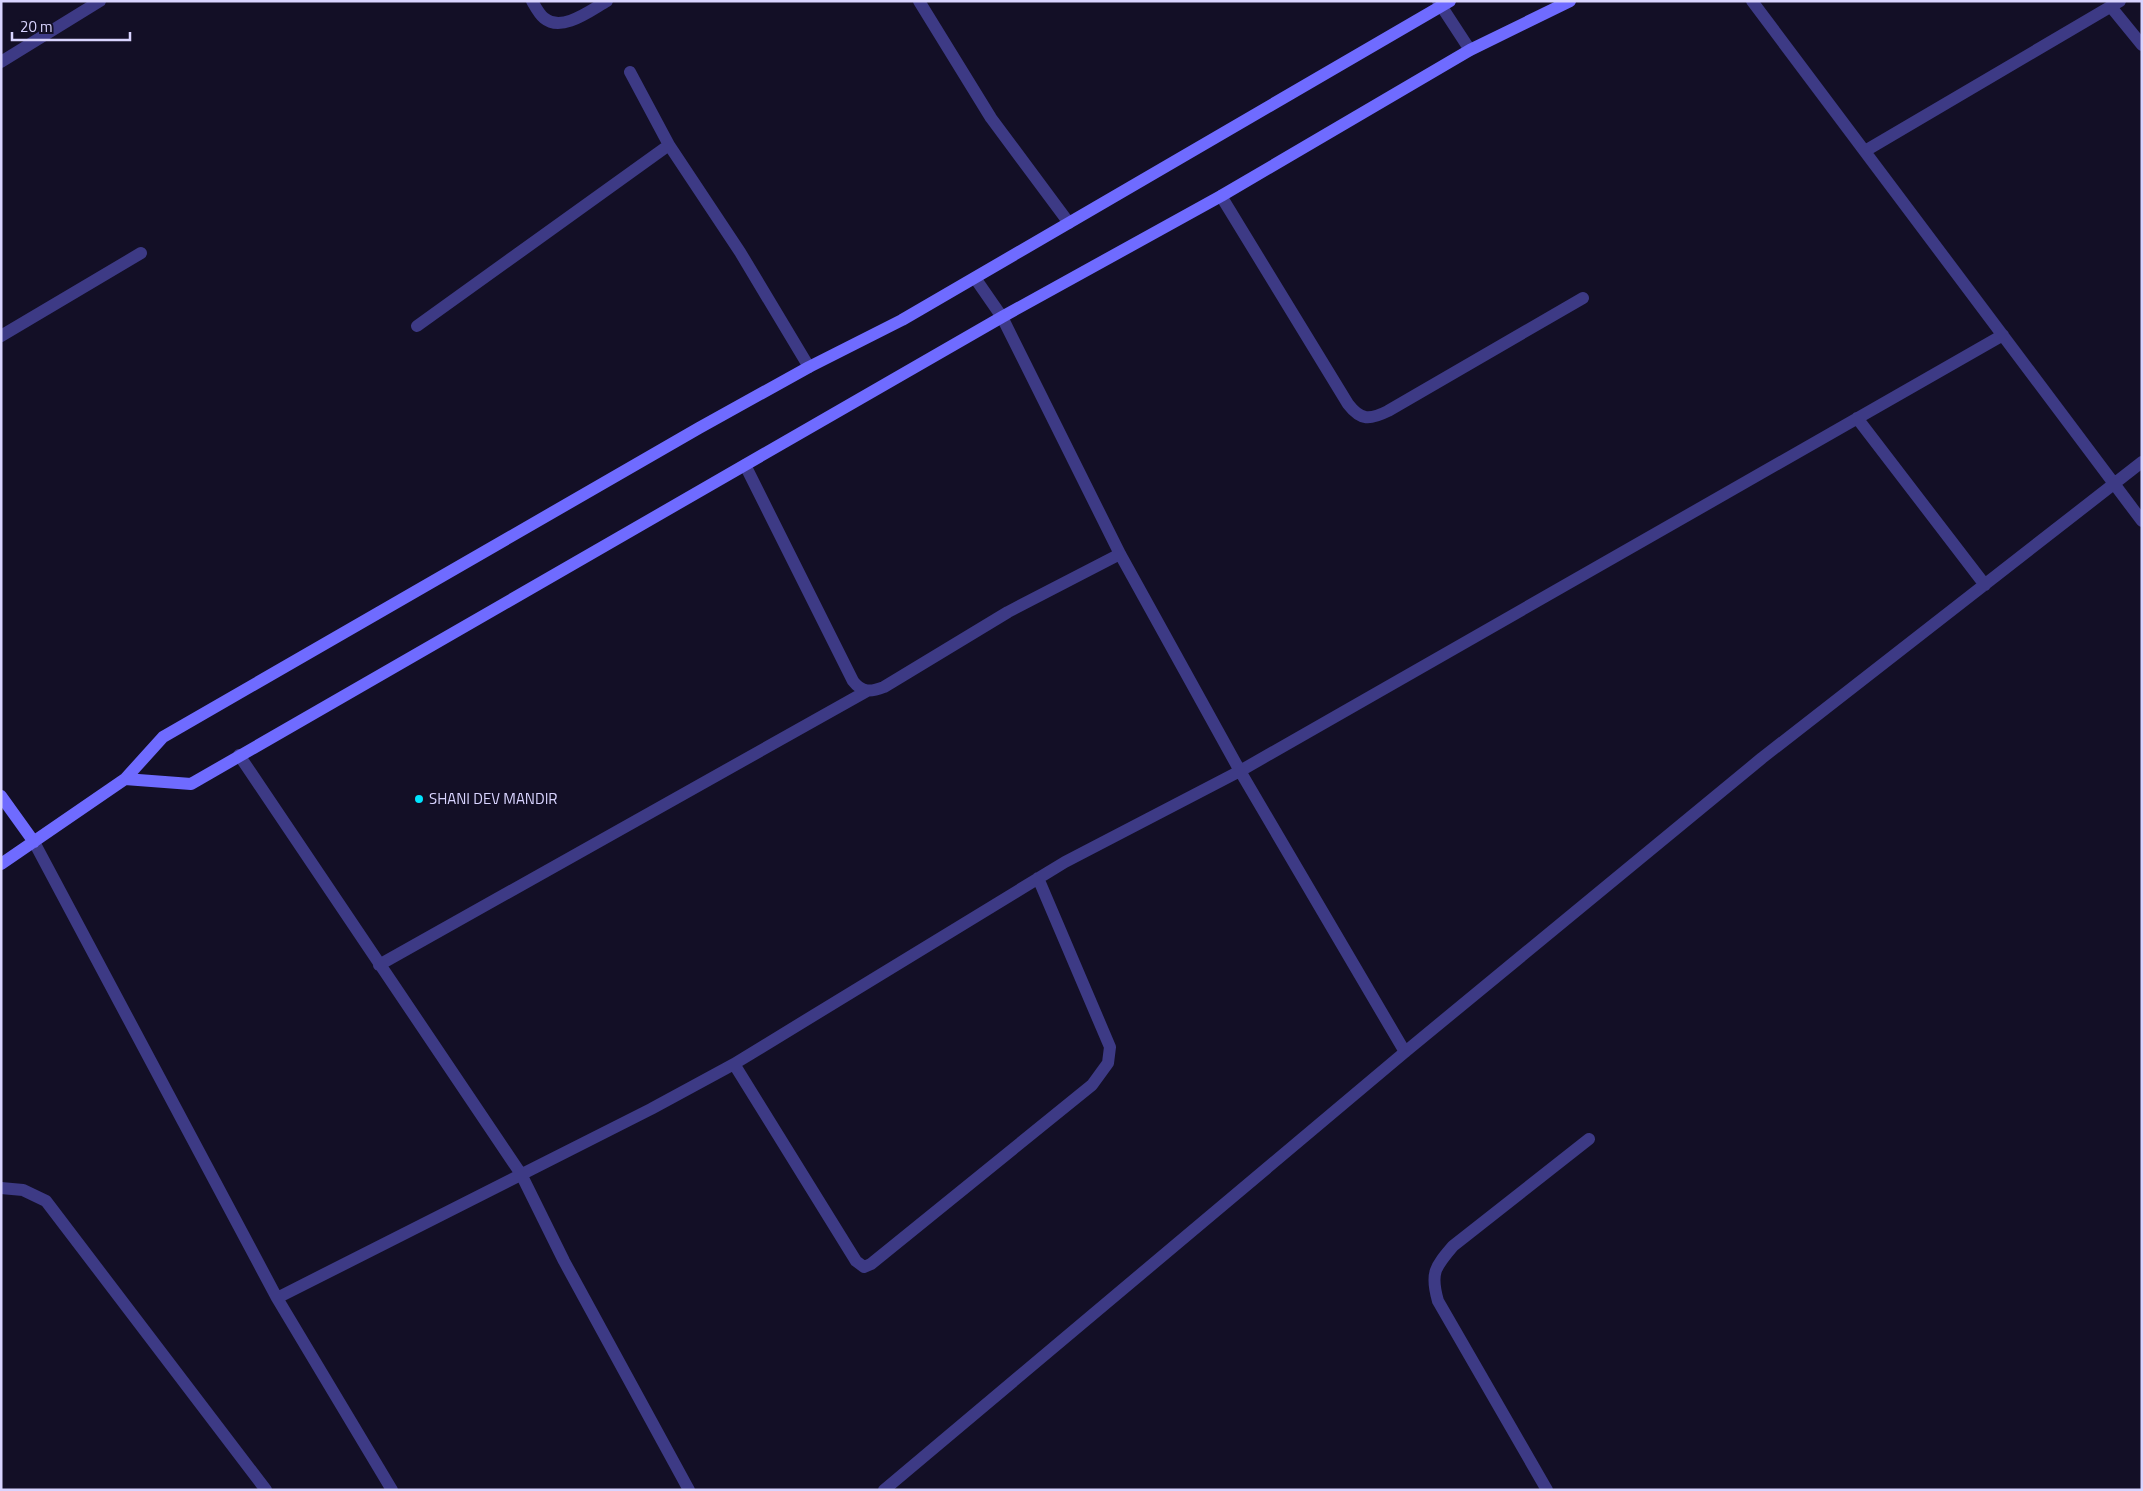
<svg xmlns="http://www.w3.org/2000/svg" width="2143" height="1491" font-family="'Titillium Web',sans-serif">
<rect width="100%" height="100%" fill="#130f26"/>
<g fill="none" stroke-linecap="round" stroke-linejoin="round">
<path stroke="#3d3a85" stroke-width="12" d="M532,1C535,6 539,14 544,18C562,33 591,10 607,1
M919,1L991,118L1069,223
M1,62L100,1
M630,72L669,145L740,252L809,367
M1221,196L1348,404C1361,421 1370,420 1388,411L1583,298
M417,326L669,145
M1,1188L23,1190L46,1201L266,1490"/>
<path stroke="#3d3a85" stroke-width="12" d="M1438,1L1470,50
M1752,1L2142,521
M2111,7L2142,45
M1865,151L2120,1
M975,278L1002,317L1120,554L1240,771L1405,1052
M1,336L141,253
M1857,418L1985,585
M745,465L853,681C862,693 871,692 884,687L1008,612L1120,554
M239,755L521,1174L564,1261L689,1490
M34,842L277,1298L392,1490
M379,965L867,691
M734,1064L856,1261L864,1267L871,1264L1092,1085L1108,1063L1110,1047L1038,878
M277,1298L651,1109L734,1064L1065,862L1240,771L2003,335
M884,1490L1405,1052L1762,758L2142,462
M1547,1490L1438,1301C1430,1273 1435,1267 1453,1246L1589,1139"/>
<path stroke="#6f6bff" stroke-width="12" d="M125,779L191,784L1002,317L1221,196L1470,50L1570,1
M1,796L34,842
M1,864L125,779L163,737L699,428L809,367L902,320L1450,1"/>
</g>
<circle fill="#00e5ff" stroke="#130f26" stroke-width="2" cx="419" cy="799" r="5"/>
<g text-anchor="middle" stroke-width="4" stroke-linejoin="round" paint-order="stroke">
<g font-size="15" fill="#d9d4ff" stroke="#130f26" text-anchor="start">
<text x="429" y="804">SHANI DEV MANDIR</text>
</g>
</g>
<rect width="2143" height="1491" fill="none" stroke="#d9d4ff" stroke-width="5"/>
<path d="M12 32v8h118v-8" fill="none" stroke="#d9d4ff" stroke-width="2.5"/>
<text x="20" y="32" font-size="15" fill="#d9d4ff" stroke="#130f26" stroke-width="4" paint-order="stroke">20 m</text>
</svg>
